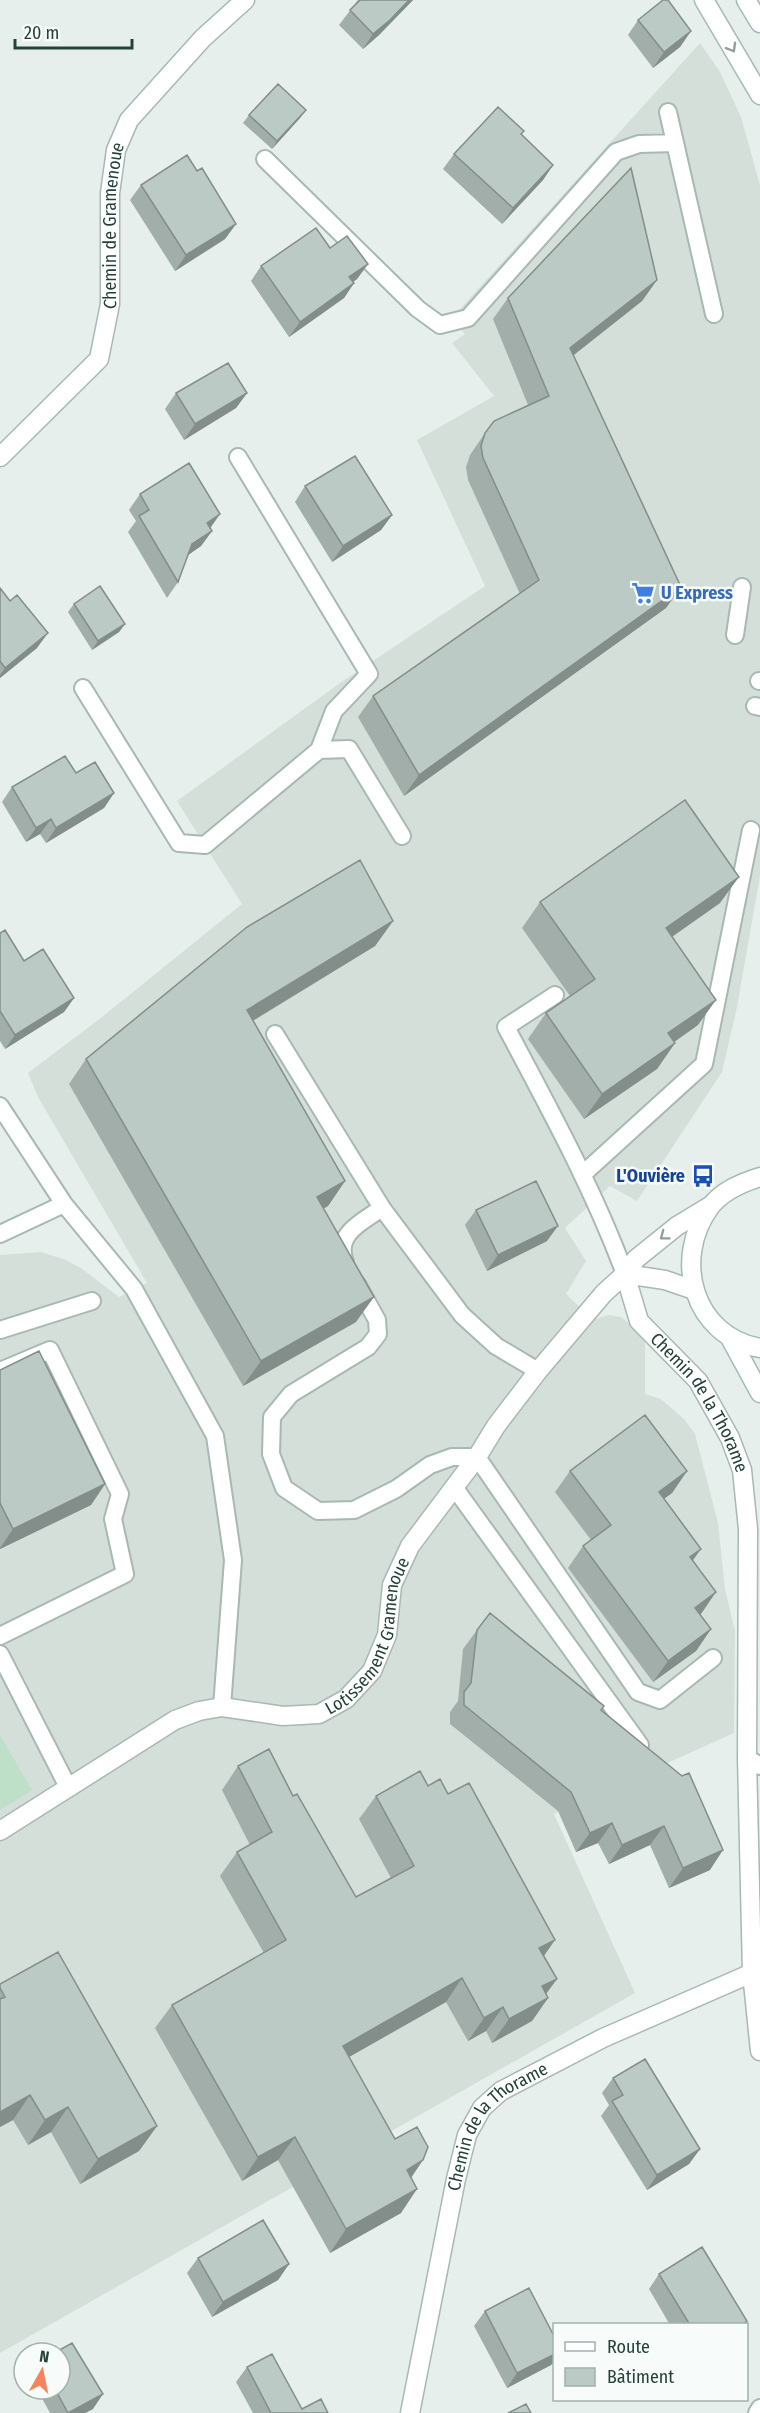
<svg xmlns="http://www.w3.org/2000/svg" width="760" height="2413" font-family="'Fira Sans Condensed',sans-serif">
<rect width="100%" height="100%" fill="#e6efeb"/>
<path fill="#d4dfda" d="M700,43L720,72L741,117L760,185V876L737,1007L722,1072L637,1201L610,1186L565,1228L586,1261L566,1294L593,1320L608,1315L621,1317L645,1337V1394L661,1399L684,1419L695,1434L718,1523L725,1589L735,1631L734,1733L554,1814L635,1993L0,2353V1255L41,1252L66,1260L81,1268L119,1297L147,1283L38,1097L28,1073L102,1017L242,904L177,801L340,683L485,586L417,440L494,396L452,343L465,334L451,319Z"/>
<path fill="#bfe0c8" d="M0,1735L32,1790L0,1810Z"/>
<g fill="none" stroke-linecap="round" stroke-linejoin="round">
<g stroke="#a8b8b2" stroke-width="20">
<path id="service" d="M668,112L714,314
M265,159L418,309L440,325L468,318L616,152L639,144L675,143
M238,457L369,674L334,711L319,750
M735,635L742,587
M759,681H760
M83,688L179,843L205,845L319,750L349,749L402,836
M755,706L760,707
M555,995L506,1027C549,1108 593,1188 625,1274
M275,1034L382,1208L462,1315L496,1346L538,1371
M0,1106L64,1204L134,1289L215,1436L233,1560L222,1707
M583,1174L704,1064L751,830
M0,1234L64,1204
M345,1262C334,1234 362,1222 382,1208
M357,1284L377,1320L378,1334L368,1347L291,1394L272,1417L271,1454L284,1488L318,1511L354,1510L396,1489L430,1465L452,1457H477L638,1692L660,1700L713,1658
M0,1330L92,1301
M0,1371L50,1350L120,1494L113,1519L125,1574L0,1636
M454,1487L640,1745
M0,1654L68,1787
M747,1758L760,1766
M757,2413L760,2408"/>
</g>
<g stroke="#a8b8b2" stroke-width="21">
<g id="minor">
<path id="s1" d="M0,457L99,359L110,304V193L116,150L129,120L203,38L245,0"/>
<path id="s2" d="M625,1274L639,1321L698,1381L730,1438L742,1470L748,1529L747,1758L752,1973L760,2051"/>
<path d="M625,1274L665,1280L694,1290"/>
<path id="s3" d="M0,1831L175,1720L199,1711L222,1707L283,1716L319,1714L346,1699L372,1671L387,1635L392,1585L410,1546L477,1457L496,1426L538,1371L604,1293L625,1274L636,1259L677,1226L710,1206"/>
<path id="s4" d="M410,2413L456,2179L467,2135L482,2108L501,2091L603,2038L752,1973"/>
</g>
</g>
<g stroke="#a4bbb3" stroke-width="21">
<path id="secondary" d="M704,0L760,95
M746,0L760,23
M760,1177C741,1183 722,1191 710,1207C672,1259 693,1336 760,1348
M729,1336L760,1393"/>
</g>
<use href="#service" stroke="#fff" stroke-width="16"/>
<use href="#minor" stroke="#fff" stroke-width="18"/>
<use href="#secondary" stroke="#fff" stroke-width="18"/>
</g>
<path fill="#a1aea9" d="M358,0H413L379,35L363,49L339,25Z
M638,20L691,31L680,47L653,68L628,35Z
M306,110L300,118L272,149L243,123L249,115Z
M454,154L553,165L543,180L502,224L443,169Z
M197,171L236,224L225,239L175,271L130,200L141,185Z
M330,248L368,264L357,279L353,282L354,283L344,298L289,337L251,281L261,266Z
M657,280L642,301L573,355L681,587L666,608L404,796L358,717L373,696L520,594L468,480L466,467L470,455L485,433L528,405L493,319L508,298Z
M176,393H247L236,408L184,440L165,409Z
M305,486L392,515L381,530L332,562L295,502Z
M140,494L211,528L212,531L201,546L188,555L178,582L167,598L128,532L136,521L129,510Z
M0,588L10,601L37,648L0,678Z
M74,604L125,624L119,632L92,650L68,612Z
M76,773L114,793L104,808L46,843L40,834L26,842L2,802L12,787Z
M540,902L720,903L672,937L698,1025L674,1042L675,1043L657,1069L584,1119L528,1039L546,1013L570,996L522,928Z
M393,921L375,946L253,1021L345,1181L328,1206L323,1209L356,1322L243,1386L69,1084L86,1059Z
M0,933L24,961L74,998L64,1012L5,1049L0,1041Z
M476,1210L547,1241L487,1271L465,1225Z
M0,1370L105,1484L91,1505L0,1549Z
M570,1471H687L672,1493L664,1499L693,1561L700,1614L711,1629L696,1651L653,1682L568,1568L583,1546L591,1540L555,1492Z
M477,1630L604,1706L601,1710L710,1870L669,1888L650,1845L609,1864L598,1843L576,1852L558,1811L450,1724V1712L458,1701L463,1649Z
M238,1766L293,1796L356,1897L391,1878L359,1819L376,1796L428,1786L448,1794L557,1979L546,1994L548,1998L532,2021L492,2043L486,2031L468,2041L446,2002L349,2057L411,2178L401,2213L330,2253L278,2160L242,2181L155,2028L172,2005L264,1953L220,1876L237,1852L250,1845L222,1790Z
M0,1984L157,2126L139,2151L80,2184L51,2132L28,2145L13,2120L0,2127Z
M613,2078L700,2149L689,2164L647,2190L601,2116L609,2105L602,2093Z
M198,2258L289,2264L278,2280L212,2317L187,2273Z
M659,2274L747,2321L745,2325H670L649,2289Z
M485,2311L555,2338V2360L551,2365L507,2388L474,2326Z
M247,2367L302,2409L328,2413H253L236,2382Z
M37,2389H60L93,2409L85,2413H50Z"/>
<path fill="#838d89" d="M409,0H413L379,35L363,49L373,34Z
M691,31L680,47L653,68L664,52Z
M306,110L300,118L272,149L277,141Z
M553,165L543,180L502,224L513,208Z
M236,224L225,239L175,271L186,255Z
M368,264L357,279L339,292L349,277Z
M657,280L642,301L555,370L570,348Z
M354,283L344,298L289,337L300,322Z
M247,393L236,408L184,440L195,424Z
M220,514L209,530L207,523Z
M392,515L381,530L332,562L343,546Z
M212,531L201,546L181,560L192,544Z
M681,587L666,608L404,796L419,775Z
M125,624L119,632L92,650L98,641Z
M48,633L37,648L0,678V675L5,668Z
M114,793L104,808L46,843L56,828Z
M51,819L40,834L26,842L36,828Z
M739,877L720,903L647,954L666,928Z
M393,921L375,946L229,1035L247,1010Z
M74,998L64,1012L5,1049L15,1035Z
M716,1000L698,1025L650,1059L668,1033Z
M675,1043L657,1069L584,1119L602,1094Z
M345,1181L328,1206L299,1222L317,1197Z
M558,1226L547,1241L487,1271L498,1255Z
M374,1297L356,1322L243,1386L261,1361Z
M687,1471L672,1493L644,1513L659,1492Z
M105,1484L91,1505L0,1549V1548L13,1529Z
M701,1549L686,1570L690,1557Z
M716,1592L701,1614L680,1629L695,1608Z
M711,1629L696,1651L653,1682L668,1661Z
M612,1823L598,1843L576,1852L590,1833Z
M664,1826L650,1845L609,1864L622,1845Z
M723,1850L710,1870L669,1888L683,1868Z
M555,1940L539,1963V1948Z
M462,1978L446,2002L326,2070L343,2046Z
M557,1979L540,2002L548,1998L532,2021L492,2043L509,2019L542,1986Z
M503,2007L486,2031L468,2041L484,2018Z
M30,2095L13,2120L0,2127V2112Z
M68,2107L51,2132L28,2145L45,2120Z
M157,2126L139,2151L80,2184L98,2159Z
M295,2137L278,2160L242,2181L258,2157Z
M700,2149L689,2164L647,2190L657,2175Z
M423,2160L407,2184V2170Z
M417,2189L401,2213L330,2253L346,2229Z
M289,2264L278,2280L212,2317L223,2302Z
M555,2354V2360L551,2365L507,2388L517,2373Z
M103,2394L93,2409L85,2413H67Z"/>
<path fill="#bbcac4" stroke="#838d89" stroke-width="1.5" d="M360,0H409L390,20L373,34L350,10Z
M663,0H668L691,31L664,52L638,20Z
M278,84L306,110L277,141L249,115Z
M498,107L524,131L521,134L553,165L513,208L454,154Z
M187,155L197,171L202,168L236,224L186,255L141,185Z
M631,168L657,280L570,348L681,587L419,775L373,696L539,580L483,458L481,446L485,433L494,421L549,396L508,298Z
M316,228L330,248L347,236L368,264L349,277L354,283L300,322L261,266Z
M228,363L247,393L195,424L176,393Z
M355,456L392,515L343,546L305,486Z
M189,463L220,514L207,523L212,531L192,544L178,582L139,516L149,510L140,494Z
M100,586L125,624L98,641L74,604Z
M0,588L10,601L17,595L48,633L5,668L0,661Z
M65,756L76,773L95,762L114,793L56,828L51,819L36,828L12,787Z
M685,800L739,877L666,928L716,1000L668,1033L675,1043L602,1094L546,1013L595,979L540,902Z
M360,860L393,921L247,1010L345,1181L317,1197L374,1297L261,1361L86,1059L247,927Z
M5,930L24,961L43,949L74,998L15,1035L0,1011V933Z
M536,1181L558,1226L498,1255L476,1210Z
M39,1351L105,1484L13,1529L0,1503V1370Z
M645,1415L687,1471L659,1492L701,1549L690,1557L716,1592L695,1608L711,1629L668,1661L583,1546L611,1525L570,1471Z
M490,1613L604,1706L601,1710L682,1776L689,1773L723,1850L683,1868L664,1826L622,1845L612,1823L590,1833L571,1792L464,1705V1692L471,1683L477,1630Z
M269,1749L293,1796L297,1794L356,1897L414,1866L376,1796L420,1771L428,1786L440,1779L448,1794L469,1783L555,1940L539,1948L557,1979L542,1986L548,1998L509,2019L503,2007L484,2018L462,1978L343,2046L395,2139L417,2127L428,2147L423,2160L407,2170L417,2189L346,2229L295,2137L258,2157L172,2005L286,1940L237,1852L272,1832L238,1766Z
M58,1952L157,2126L98,2159L68,2107L45,2120L30,2095L0,2112V1999L5,1997L0,1988V1984Z
M645,2059L700,2149L657,2175L612,2101L623,2095L613,2078Z
M263,2220L289,2264L223,2302L198,2258Z
M702,2247L747,2321L742,2325H690L659,2274Z
M529,2288L555,2338V2354L517,2373L485,2311Z
M72,2343L103,2394L68,2413L55,2389H60V2353H54Z
M272,2354L302,2409L321,2399L328,2413H271L247,2367Z
M526,2404L531,2413H508Z"/>
<defs><path id="oneway-chevron" d="M-2-3.5L2.5 0L-2 3.5" fill="none" stroke-width="1.6" stroke-linecap="round" stroke-linejoin="round" transform="scale(1.5)"/></defs>
<g stroke="#92a09c">
<use href="#oneway-chevron" transform="translate(732 48) rotate(60)"/>
<use href="#oneway-chevron" transform="translate(664 1236) rotate(143)"/>
</g>
<defs>
<g id="supermarket-bare" transform="scale(1.8)"><path d="M-6-5.5h2.5l.6 2H6L4.5 2H-2.5L-4.4-4H-6ZM-1.5 3.2a1.3 1.3 0 1 0 .1 0ZM3 3.2a1.3 1.3 0 1 0 .1 0Z" fill="#3f7fe0" stroke="#f7fbf9" stroke-width="2.5" paint-order="stroke"/></g>
<g id="bus-bare" transform="scale(1.8)"><path d="M-5-6H5V4H4V6H2V4H-2V6H-4V4H-5ZM-3.5-4V0h7V-4ZM-3.5 1.2v1.5H-2V1.2ZM2 1.2v1.5H3.5V1.2Z" fill="#1a4fb4" stroke="#f7fbf9" stroke-width="2.5" paint-order="stroke"/></g>
</defs>
<g fill-rule="evenodd">
<use href="#supermarket-bare" x="643" y="593"/>
<use href="#bus-bare" x="703" y="1176"/>
</g>
<g text-anchor="middle" stroke-width="5" stroke-linejoin="round" paint-order="stroke">
<g font-size="18" fill="#24423a" stroke="#f7fbf9">
<text dy="6" stroke="none"><textPath href="#s1" startOffset="274">Chemin de Gramenoue</textPath></text>
<text dy="6" stroke="none"><textPath href="#s2" startOffset="152">Chemin de la Thorame</textPath></text>
<text dy="6" stroke="none"><textPath href="#s3" startOffset="452">Lotissement Gramenoue</textPath></text>
<text dy="6" stroke="none"><textPath href="#s4" startOffset="309">Chemin de la Thorame</textPath></text>
</g>
<g font-size="18" font-weight="bold" fill="#366cbe" stroke="#f7fbf9" text-anchor="start">
<text x="661" y="599">U Express</text>
</g>
<g font-size="18" font-weight="bold" fill="#164399" stroke="#f7fbf9" text-anchor="end">
<text x="685" y="1182">L'Ouvière</text>
</g>
</g>
<rect x="553" y="2323" width="195" height="78" fill="#f7fbf9" stroke="#a3b1ad" stroke-width="1.5"/>
<rect x="565" y="2342" width="30" height="9" fill="#ffffff" stroke="#a3b1ad" stroke-width="1.5"/>
<text x="607" y="2353" font-size="18" fill="#24423a">Route</text>
<rect x="565" y="2368" width="30" height="18" fill="#bbcac4" stroke="#a3b1ad" stroke-width="1.5"/>
<text x="607" y="2383" font-size="18" fill="#24423a">Bâtiment</text>
<g transform="translate(42 2371) rotate(9)"><circle r="28" fill="#f7fbf9" stroke="#a3b1ad" stroke-width="1.5"/>
<path d="M0-4.5L10 22L0 15L-10 22Z" fill="#f4845f"/>
<text y="-9" font-size="16" font-weight="bold" text-anchor="middle" fill="#24423a">N</text>
</g>
<path d="M15 39v9h117v-9" fill="none" stroke="#24423a" stroke-width="3"/>
<text x="24" y="39" font-size="18" fill="#24423a" stroke="#f7fbf9" stroke-width="4.5" paint-order="stroke">20 m</text>
</svg>
